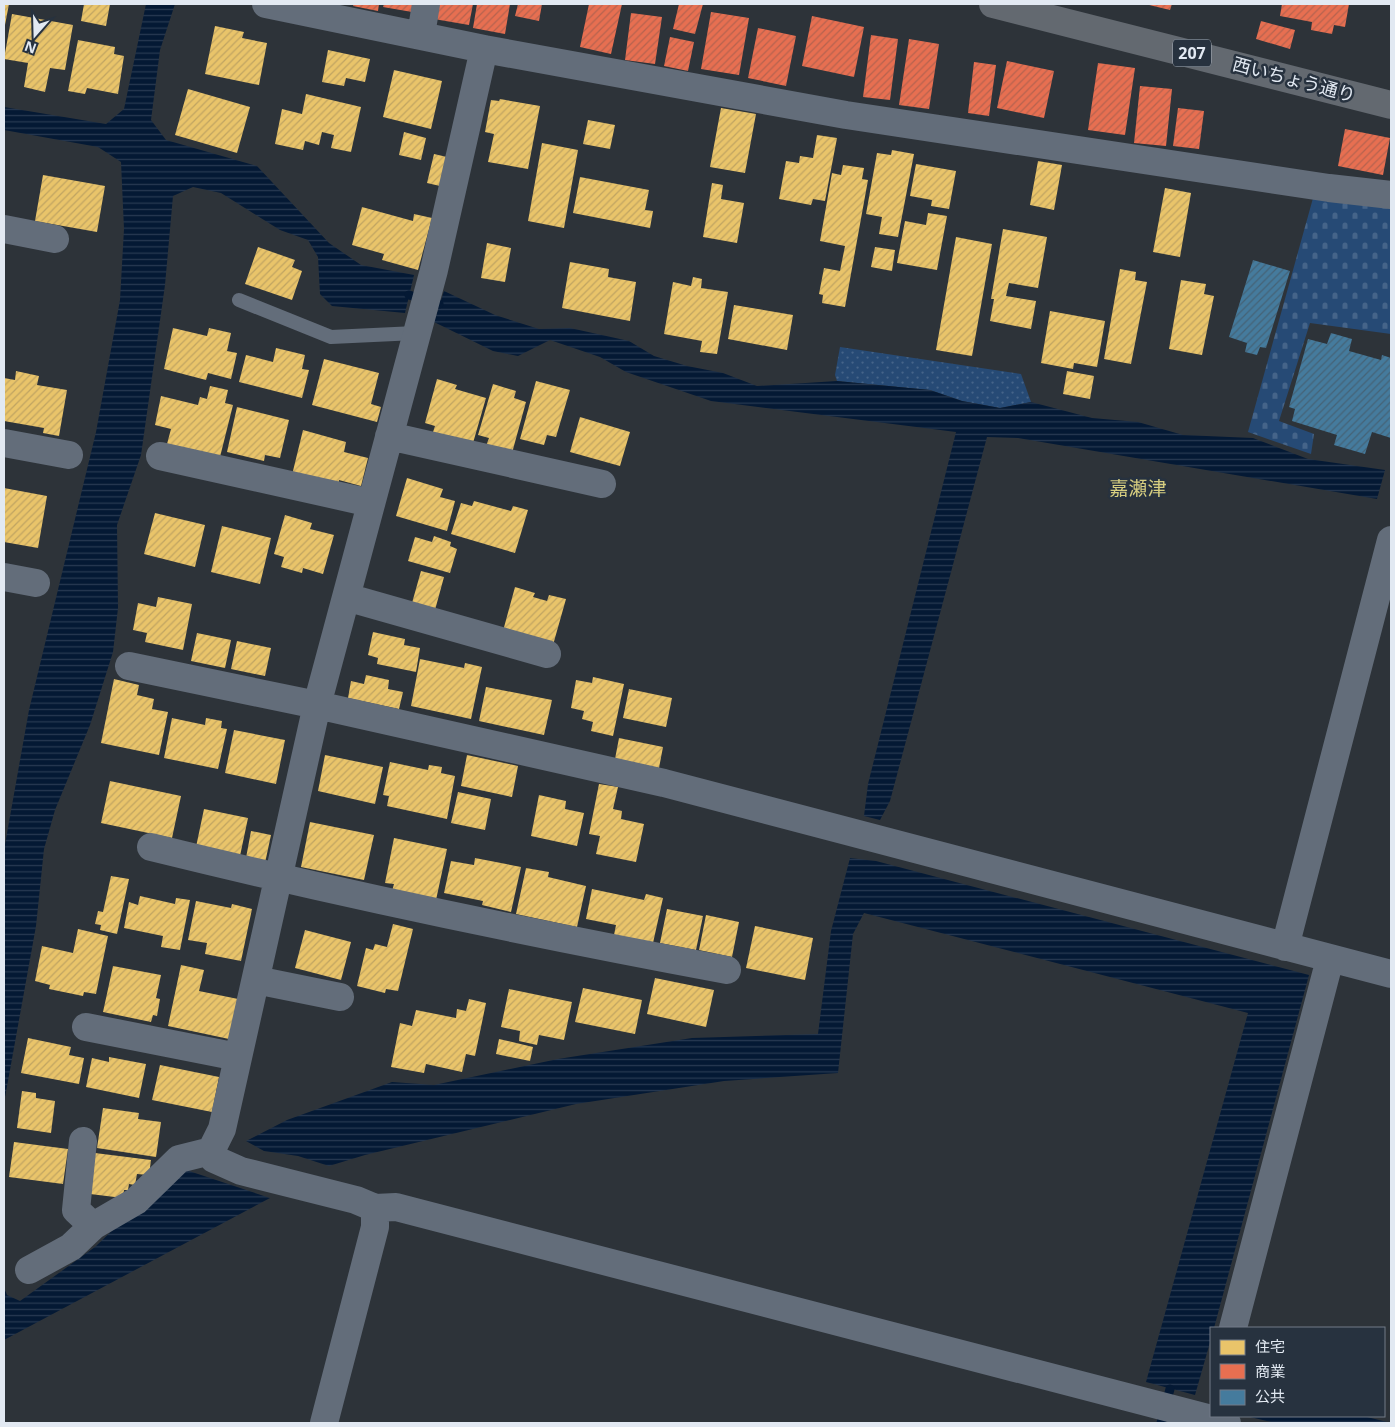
<svg xmlns="http://www.w3.org/2000/svg" width="1395" height="1427" font-family="'Open Sans','Noto Sans JP',sans-serif">
<defs>
<pattern id="grass-dots" width="8" height="8" patternUnits="userSpaceOnUse" patternTransform="scale(1.25)"><rect width="8" height="8" fill="#264a75"/><path d="M2 2h.1M6 6h.1" fill="none" stroke="#456489" stroke-width="1.8" stroke-linecap="round"/></pattern>
<pattern id="cemetery-stones" width="16" height="16" patternUnits="userSpaceOnUse" patternTransform="scale(1.25)"><rect width="16" height="16" fill="#264a75"/><path d="M2 7V4a2 2 0 0 1 4 0v3zM10 15v-3a2 2 0 0 1 4 0v3z" fill="#456489"/></pattern>
<pattern id="water-rules" width="6" height="5" patternUnits="userSpaceOnUse" patternTransform="scale(1.25)"><rect width="6" height="5" fill="#041934"/><path d="M0 2.5h6" fill="none" stroke="#283a52"/></pattern>
<pattern id="homes-hatch" width="6" height="6" patternUnits="userSpaceOnUse" patternTransform="scale(1.25)"><rect width="6" height="6" fill="#e9c46a"/><path d="M-1 1l2-2M0 6l6-6M5 7l2-2" fill="none" stroke="#c0a462"/></pattern>
<pattern id="shops-hatch" width="6" height="6" patternUnits="userSpaceOnUse" patternTransform="scale(1.25)"><rect width="6" height="6" fill="#e76f51"/><path d="M-1 1l2-2M0 6l6-6M5 7l2-2" fill="none" stroke="#b6634f"/></pattern>
<pattern id="public-hatch" width="6" height="6" patternUnits="userSpaceOnUse" patternTransform="scale(1.25)"><rect width="6" height="6" fill="#457b9d"/><path d="M-1 1l2-2M0 6l6-6M5 7l2-2" fill="none" stroke="#456377"/></pattern>
</defs>
<rect width="100%" height="100%" fill="#2d3339"/>
<path fill="url(#grass-dots)" d="M840,347L1021,374L1031,402L1000,408L962,401L930,390L837,381L835,375Z"/>
<path fill="url(#cemetery-stones)" d="M1315,191L1391,201V334L1310,323L1279,421L1314,434L1311,454L1248,432Z"/>
<path fill="url(#water-rules)" d="M146,4H175L160,50L151,120L166,140L257,166L329,243L361,265L414,275L405,313L332,306L320,294L318,257L308,240L280,230L221,193L193,187L173,196L165,285L141,455L117,525L118,608L113,652L90,725L55,810L44,849L36,926L4,1103V850L29,710L96,432L120,300L124,229L121,162L98,147L4,130V107L106,124L124,109Z
M444,291L495,315L539,329L570,328L629,341L654,356L687,366L723,373L757,386L837,381L930,390L962,401L1000,408L1031,402L1092,418L1138,422L1183,435L1253,438L1308,459L1385,470L1377,499L1018,438L987,437L890,801L880,820L864,816L868,784L956,432L711,401L626,372L600,357L550,340L518,356L493,351L434,322Z
M850,858L876,861L1309,975L1214,1328H1211V1339L1195,1395L1146,1382L1248,1013L864,913L853,934L838,1073L724,1081L576,1104L365,1155L329,1166L298,1156L264,1151L246,1141L287,1120L392,1082L434,1085L558,1059L692,1038L818,1034L831,931Z
M186,1170L270,1198L4,1340V1287L7,1295L20,1301L95,1247L119,1224Z
M1246,1416H1363L1391,1423H1275Z"/>
<path fill="url(#homes-hatch)" d="M4,4H9L5,25H4Z
M84,4H110L106,26L81,21Z
M12,14L73,25L65,70L50,68L45,92L24,87L28,63L4,59Z
M215,26L244,32L242,38L267,43L259,85L205,74Z
M78,40L115,47L114,54L124,56L118,94L87,88L85,94L68,91Z
M328,50L370,59L365,82L346,78L344,86L322,82Z
M394,70L442,81L431,129L383,117Z
M188,89L250,107L237,153L175,135Z
M306,94L361,107L351,152L331,148L334,135L322,132L319,145L305,141L303,150L275,144L282,109L302,114Z
M500,99L540,106L528,169L488,162L494,134L485,132L491,100L499,101Z
M721,108L756,114L745,173L710,167Z
M588,120L615,125L610,149L583,144Z
M404,132L426,138L421,160L399,155Z
M817,135L837,138L825,201L813,199L811,205L779,199L786,161L799,163L800,156L813,158Z
M542,143L578,150L564,228L528,221Z
M892,150L914,154L898,237L879,234L882,217L866,214L877,153L891,155Z
M434,154L447,157L440,186L427,183Z
M1038,161L1062,165L1054,210L1030,205Z
M916,164L956,171L949,209L931,206L932,200L910,196Z
M843,165L864,168L862,179L868,180L845,307L822,303L823,295L819,294L824,268L840,271L845,246L820,241L832,173L841,175Z
M43,175L105,186L97,232L35,221Z
M580,177L649,190L645,210L653,211L650,228L573,213Z
M712,183L723,185L721,199L744,203L737,243L703,237Z
M1165,188L1191,193L1180,257L1153,252Z
M362,207L413,221L414,214L432,218L418,270L382,260L384,254L352,245Z
M928,213L947,216L937,270L897,263L905,221L926,225Z
M1003,229L1047,237L1038,288L1009,283L1006,296L1036,301L1031,329L990,321L994,299H991Z
M956,237L992,244L972,356L936,350Z
M487,243L511,248L505,282L481,278Z
M258,247L295,260L292,267L302,271L292,300L245,284Z
M875,247L895,250L892,271L871,267Z
M570,262L609,269L608,277L636,282L630,321L562,308Z
M1120,269L1136,272L1135,280L1147,282L1131,364L1104,359Z
M693,277L702,279L701,288L728,292L717,354L700,352L702,341L664,334L673,282L691,286Z
M1181,280L1206,284L1204,294L1214,296L1202,355L1169,349Z
M734,305L793,315L787,350L728,339Z
M1050,311L1105,321L1097,367L1074,363L1073,369L1041,363Z
M173,328L207,336L209,328L231,333L227,351L237,353L231,379L208,373L206,380L164,369Z
M276,348L305,355L302,369L309,370L302,398L239,382L246,355L273,362Z
M324,359L379,373L371,404L381,407L377,422L312,405Z
M16,371L39,376L37,385L67,390L59,436L43,433L44,428L4,421V378L15,380Z
M1067,371L1094,376L1090,399L1063,394Z
M437,379L457,385L455,389L486,398L473,443L433,432L435,426L425,423Z
M536,381L570,390L556,437L547,435L544,445L520,439Z
M493,384L516,391L514,398L526,402L512,453L486,446L489,438L478,435Z
M210,386L228,390L225,403L233,405L220,457L167,444L171,429L155,425L161,396L198,405L200,397L207,399Z
M237,407L289,420L280,458L265,455L264,461L227,452Z
M580,417L630,432L620,466L570,452Z
M303,430L346,442L344,452L368,458L361,486L339,480L338,487L292,475Z
M407,478L443,489L440,497L455,501L447,531L396,516Z
M4,488L47,496L38,548L4,542Z
M474,501L511,511L513,506L528,510L515,553L451,534L461,503L472,506Z
M155,513L205,525L195,567L144,554Z
M285,515L312,523L310,529L334,535L323,574L303,568L302,573L281,567L284,557L274,554Z
M222,526L271,538L260,584L211,572Z
M434,536L451,542L450,546L457,549L450,573L408,561L415,537L432,542Z
M421,571L444,577L435,610L412,603Z
M515,587L535,593L533,597L547,601L549,595L566,599L553,645L503,631Z
M158,597L192,604L183,650L145,642L147,633L133,630L138,603L156,607Z
M373,632L405,639L404,645L420,648L416,672L377,664L378,658L368,655Z
M197,633L231,640L225,668L191,661Z
M237,641L271,648L265,676L231,669Z
M420,659L464,668L465,663L482,667L471,719L411,706Z
M366,675L389,680L388,689L403,692L399,709L348,698L351,681L364,684Z
M593,677L624,684L613,736L591,731L593,722L582,719L584,711L571,708L576,680L592,683Z
M114,679L139,685L137,695L154,699L152,709L168,712L159,755L101,743Z
M486,687L552,700L544,735L479,721Z
M629,689L672,698L666,727L623,718Z
M172,718L205,725L206,718L222,721L221,728L227,729L218,769L164,758Z
M234,730L285,740L276,784L225,773Z
M619,738L663,747L659,768L615,759Z
M325,755L383,767L375,804L318,791Z
M467,755L518,766L512,797L461,786Z
M390,762L428,770L429,765L442,767L441,773L455,776L447,819L387,806L389,796L383,795Z
M110,781L181,796L172,838L101,823Z
M599,784L618,787L613,809L622,811L621,819L644,824L636,862L596,854L600,836L589,834Z
M458,792L491,799L485,830L451,823Z
M539,795L566,801L565,809L584,813L577,846L531,836Z
M204,809L248,818L240,856L196,847Z
M310,822L374,835L364,880L301,867Z
M251,831L271,835L265,863L246,858Z
M394,838L447,849L436,900L392,891L394,884L385,883Z
M475,858L521,867L511,912L482,905L483,901L444,893L451,861L474,865Z
M526,868L549,872L548,877L586,886L577,927L516,914Z
M111,876L129,879L117,934L100,930L101,925L95,924L98,911L103,912Z
M592,889L644,900L646,894L663,898L653,943L614,935L616,925L586,919Z
M140,896L175,904L176,898L190,900L180,950L161,947L163,936L124,928L129,902L138,905Z
M196,901L231,908L232,904L252,909L241,961L205,954L207,943L188,940Z
M667,909L703,916L696,950L660,943Z
M706,915L739,922L732,957L699,950Z
M393,924L413,929L398,991L386,989L385,993L357,986L366,948L373,950L375,944L387,947Z
M755,926L813,938L805,980L746,968Z
M78,929L108,936L96,994L84,992L83,996L49,989L50,985L35,981L42,946L73,953Z
M305,930L351,942L341,980L295,968Z
M181,965L204,970L199,991L238,999L229,1039L168,1026Z
M113,966L161,975L156,998L160,999L157,1016L153,1015L151,1022L103,1012Z
M655,978L714,990L706,1027L647,1014Z
M583,988L642,1000L635,1034L575,1022Z
M509,989L572,1002L564,1040L539,1035L537,1045L519,1041L520,1031L501,1027Z
M469,999L486,1003L475,1056L466,1054L462,1072L426,1064L424,1073L391,1067L400,1023L412,1026L416,1010L456,1018L457,1009L466,1011Z
M28,1038L71,1047L69,1055L84,1058L79,1084L21,1073Z
M499,1039L533,1047L530,1061L496,1054Z
M109,1057L146,1064L139,1098L86,1087L92,1058L109,1062Z
M160,1065L219,1077L212,1112L152,1100Z
M22,1091L36,1093V1098L55,1101L51,1133L17,1128Z
M103,1108L139,1113L138,1119L161,1122L156,1157L97,1148Z
M14,1142L68,1149L63,1184L9,1177Z
M95,1153L151,1160L149,1175L137,1174L135,1185L129,1184L128,1190H124L123,1198L90,1194Z"/>
<path fill="url(#shops-hatch)" d="M354,4H379L378,11L353,6Z
M384,4H414L412,12L383,7Z
M437,4H473L469,25L434,19Z
M477,4H510L505,34L473,28Z
M518,4H542L539,21L515,16Z
M589,4H622L611,54L580,47Z
M679,4H703L695,34L673,29Z
M1145,4H1172L1170,10Z
M1282,4H1349L1345,27L1334,25L1332,34L1311,30L1312,22L1280,16Z
M711,12L749,18L739,75L701,69Z
M631,13L662,17L655,64L625,60Z
M812,16L864,27L854,77L802,66Z
M1261,21L1295,30L1290,49L1256,39Z
M758,28L796,36L786,86L748,78Z
M871,35L898,39L890,100L863,97Z
M670,37L694,42L688,71L664,66Z
M909,39L939,44L929,109L899,105Z
M1007,61L1054,71L1044,118L997,108Z
M974,62L996,65L989,116L968,113Z
M1098,63L1135,68L1125,135L1088,130Z
M1140,86L1172,89L1166,146L1134,143Z
M1178,108L1204,111L1199,149L1173,146Z
M1345,129L1390,138L1383,175L1338,166Z"/>
<path fill="url(#public-hatch)" d="M1253,260L1290,271L1266,348L1260,347L1257,355L1245,352L1247,343L1229,337Z
M1331,333L1352,339L1349,351L1381,360L1382,355L1391,358V438L1372,432L1365,454L1334,445L1337,435L1292,421L1295,409L1289,407L1308,339L1327,344Z"/>
<g fill="none" stroke-linecap="round" stroke-linejoin="round">
<path stroke="#041934" stroke-width="9" d="M409,295L439,304
M1161,1423L1170,1389"/>
<path stroke="#636d7a" stroke-width="14" d="M239,300L331,337L416,333"/>
<path stroke="#636d7a" stroke-width="28" d="M266,4L484,49L846,115L1329,188L1391,195
M421,35L426,4
M484,49L434,270L317,705L222,1129L211,1151L214,1159L241,1171L356,1200L375,1208L396,1207L1227,1423
M4,229L55,239
M389,436L602,484
M4,443L69,455
M160,456L371,503
M4,577L36,583
M346,597L547,654
M129,666L317,705L664,783L1391,974
M151,847C342,894 534,934 727,970
M1285,947L1391,540
M256,980L340,997
M86,1027L238,1057
M83,1141L76,1210L93,1226
M29,1270L71,1247L93,1226L136,1201L179,1159L211,1151
M1233,1328L1330,959
M324,1423L375,1227V1208"/>
<path stroke="#636970" stroke-width="28" d="M993,4L1391,105"/>
</g>
<g text-anchor="middle" stroke-width="5" stroke-linejoin="round" paint-order="stroke">
<rect fill="#27323f" stroke="#aab2bc" stroke-width="1" x="1173" y="39.5" width="38" height="27" rx="4"/>
<g font-size="16" font-weight="bold" fill="#e2e9f2">
<text x="1192" y="59">207</text>
</g>
<g font-size="18" fill="#e2e9f2" stroke="#27323f">
<text transform="translate(1294 80) rotate(15)" y="6">西いちょう通り</text>
</g>
<g font-size="19" fill="#d6ce80" stroke="#27323f">
<text x="1138" y="495">嘉瀬津</text>
</g>
</g>
<rect width="1395" height="1427" fill="none" stroke="#e2e9f2" stroke-width="10"/>
<rect x="1210" y="1327" width="175" height="90" fill="#27323f" stroke="#727b87"/>
<rect x="1220" y="1340" width="25" height="15" fill="#e9c46a" stroke="#727b87"/>
<text x="1255" y="1352" font-size="15" fill="#e2e9f2">住宅</text>
<rect x="1220" y="1364" width="25" height="15" fill="#e76f51" stroke="#727b87"/>
<text x="1255" y="1377" font-size="15" fill="#e2e9f2">商業</text>
<rect x="1220" y="1390" width="25" height="15" fill="#457b9d" stroke="#727b87"/>
<text x="1255" y="1402" font-size="15" fill="#e2e9f2">公共</text>
<g transform="translate(35 35) rotate(200)" stroke="#27323f" stroke-width="4" paint-order="stroke">
<path d="M0-4L9 19L0 12L-9 19Z" fill="#e2e9f2"/>
<text y="-8" font-size="14" font-weight="bold" text-anchor="middle" fill="#e2e9f2">N</text>
</g>
</svg>
